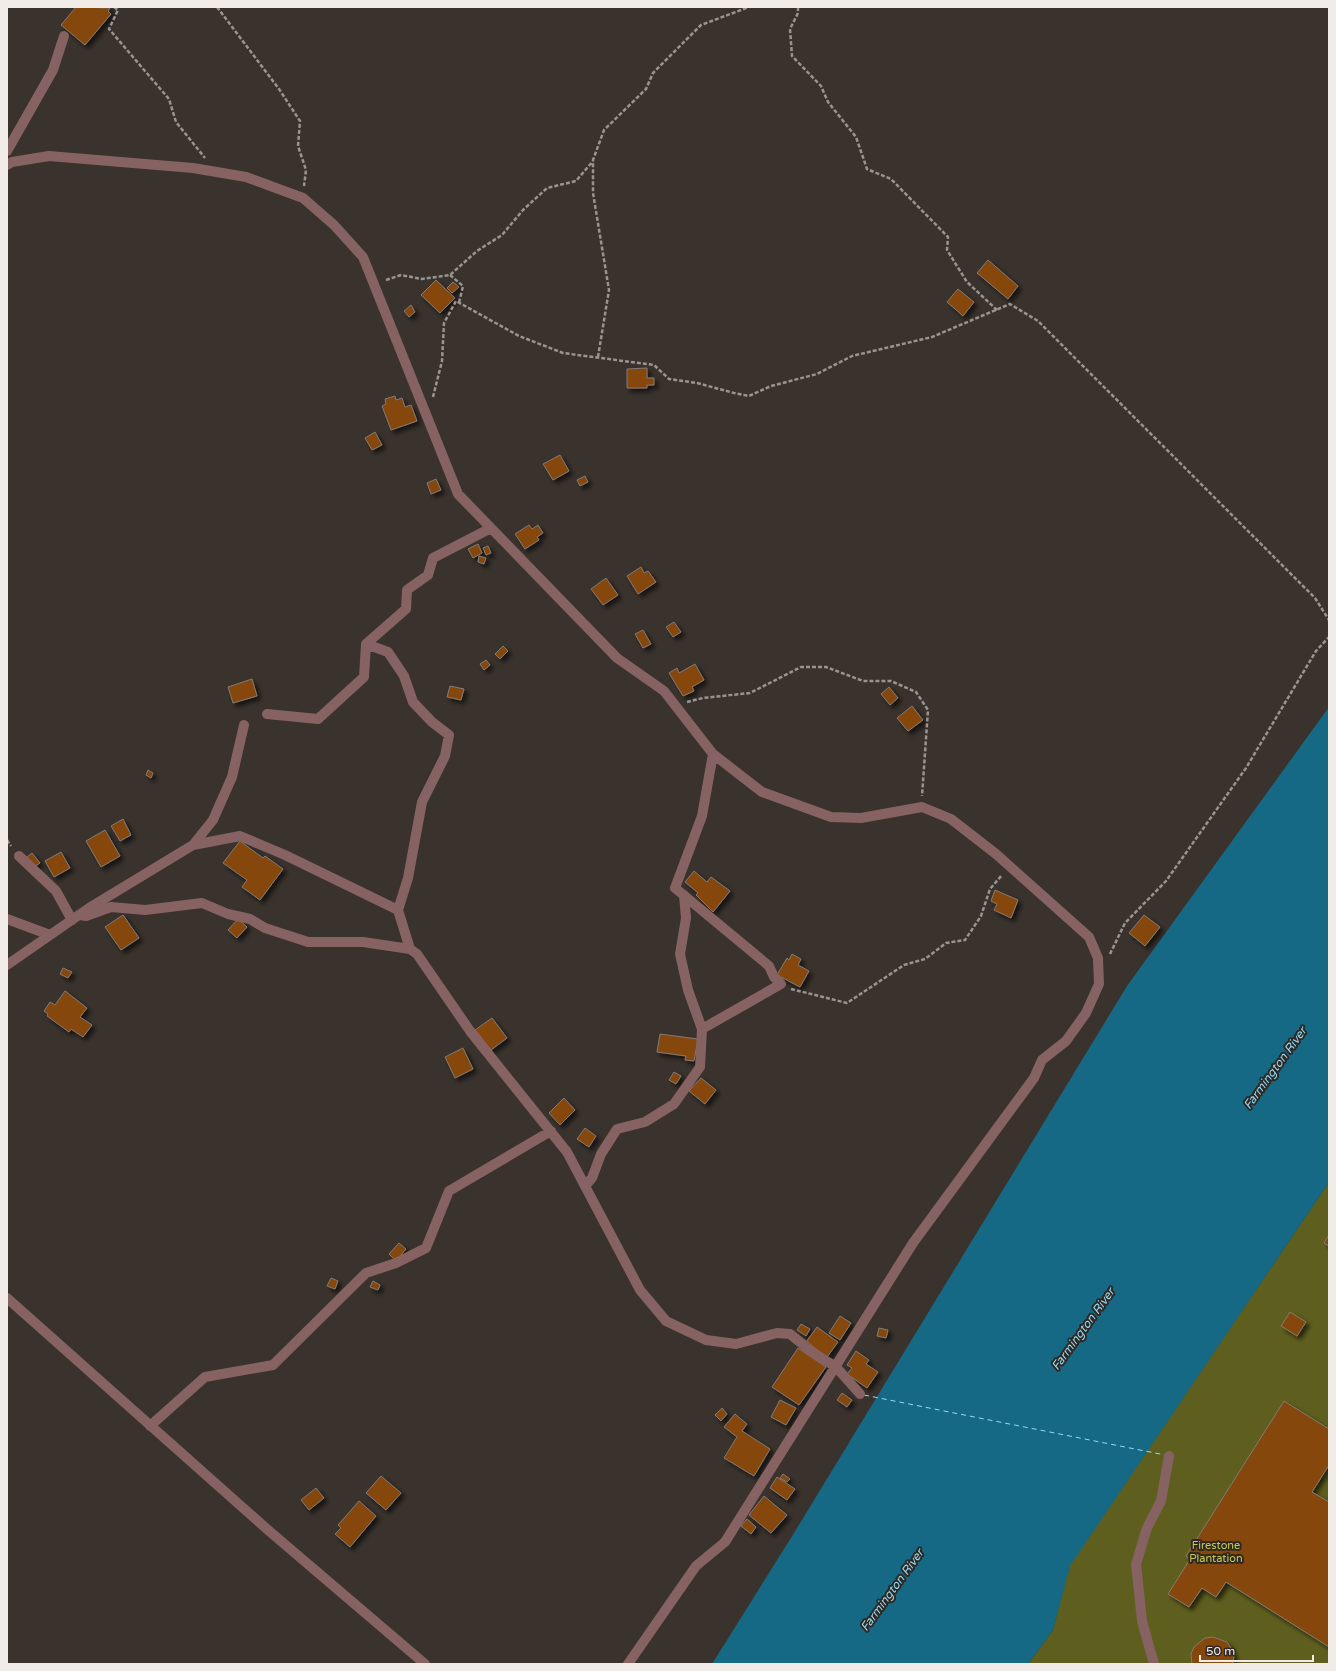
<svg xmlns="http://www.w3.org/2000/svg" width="1336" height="1671" font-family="'Varela Round',sans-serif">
<defs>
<filter id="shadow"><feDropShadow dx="3.5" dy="3.5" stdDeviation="2" flood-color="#0009"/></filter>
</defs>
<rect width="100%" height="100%" fill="#39322d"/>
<path fill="#5e5f1e" d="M1329,1182V1664H1028L1053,1630L1069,1566Z"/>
<path fill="#166984" d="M1329,707V1182L1070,1566L1053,1630L1028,1664H712L794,1533L1127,986Z"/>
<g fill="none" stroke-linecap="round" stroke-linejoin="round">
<path stroke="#93dbf8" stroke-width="1" stroke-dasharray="5 4" stroke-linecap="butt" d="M864,1395L1165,1455"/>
</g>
<path fill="#86470e" stroke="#837b75" filter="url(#shadow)" d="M76,7L110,8L108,11L111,14L85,45L61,25Z
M988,260L1018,286L1008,299L977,273Z
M436,280L455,298L440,313L421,295Z
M453,282L459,287L452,293L447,288Z
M958,289L974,302L963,316L947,302Z
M411,305L415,312L409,317L404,311Z
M647,368V378H654V385H647V388H627V369Z
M395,396L396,400L402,398L405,407L411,405L417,421L391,430L382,406L386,404L385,399Z
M375,432L382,445L372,450L365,438Z
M560,455L569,471L553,480L543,464Z
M585,476L588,482L580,486L577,480Z
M436,479L441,490L431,494L427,483Z
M529,525L532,529L538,525L543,533L537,537L539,540L525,549L515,534Z
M478,544L482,553L473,558L468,549Z
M488,546L491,553L486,555L483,548Z
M479,556L486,558L484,564L478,562Z
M641,567L644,573L648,571L656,582L638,594L627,576Z
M606,578L618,595L603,605L591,589Z
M674,622L681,632L673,637L666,627Z
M643,630L651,644L643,648L635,634Z
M503,646L508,651L500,659L495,654Z
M486,660L490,665L484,670L480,664Z
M695,664L704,680L692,687L694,691L683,696L669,673L677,668L679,673Z
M252,679L257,696L233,703L228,687Z
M450,686L464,689L461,700L447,697Z
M889,687L898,698L890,705L881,694Z
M912,706L923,720L908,731L897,718Z
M148,770L153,773L151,778L146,775Z
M123,819L131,835L120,841L111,826Z
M105,830L120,856L101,867L86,841Z
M240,841L263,858L265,856L283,869L260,900L242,887L247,880L223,863Z
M61,852L70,868L54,877L45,861Z
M32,853L40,863L34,867L26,858Z
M694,871L707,882L711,877L730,891L713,912L696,895L698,893L685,882Z
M995,890L1018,900L1011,918L994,910L997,904L991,901Z
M123,915L139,938L121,950L105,927Z
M1144,915L1160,927L1145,946L1129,933Z
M238,919L247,927L237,938L228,930Z
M792,954L801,959L798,965L809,971L800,987L777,975L787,958L789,960Z
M63,968L72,972L68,978L60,974Z
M65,991L87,1008L80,1017L92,1025L83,1037L71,1029L69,1032L47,1016L48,1014L44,1011L50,1002L55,1005Z
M492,1018L507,1038L491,1050L475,1030Z
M660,1034L698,1039L694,1061L685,1060L686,1056L657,1052Z
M463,1048L473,1069L455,1078L445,1057Z
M674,1072L681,1076L676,1084L669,1080Z
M701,1078L716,1090L705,1104L689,1091Z
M564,1098L575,1110L560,1125L549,1113Z
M585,1128L596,1136L589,1147L577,1139Z
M1329,1235V1246L1324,1243Z
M399,1243L406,1249L396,1261L389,1254Z
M331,1278L338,1281L335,1289L327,1286Z
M373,1281L380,1285L378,1290L370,1287Z
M1290,1312L1306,1322L1297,1336L1281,1326Z
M840,1316L851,1323L840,1340L829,1333Z
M801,1324L810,1329L806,1336L797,1330Z
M817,1327L838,1342L827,1357L806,1342Z
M879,1328L888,1330L886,1338L877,1336Z
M798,1348L826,1367L799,1405L772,1387Z
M856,1351L869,1360L866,1364L878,1372L867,1388L847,1374L852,1368L847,1365Z
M842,1393L852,1400L847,1407L837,1400Z
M780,1400L796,1408L786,1425L771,1417Z
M1284,1401L1329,1429V1465L1312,1492L1329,1502V1647L1226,1582L1216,1597L1202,1588L1189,1607L1168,1594L1190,1559L1186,1556Z
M722,1408L727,1414L721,1421L715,1415Z
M735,1414L747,1424L742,1431L770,1449L754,1476L724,1458L737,1437L724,1427Z
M783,1474L790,1479L787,1482L780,1478Z
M381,1476L401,1493L386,1510L366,1493Z
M777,1477L795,1489L787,1500L770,1488Z
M316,1488L324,1498L309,1510L301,1500Z
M764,1496L787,1515L771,1533L749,1515Z
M359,1501L376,1516L350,1547L335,1534L341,1528L338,1525Z
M747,1519L756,1527L751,1534L741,1526Z
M1213,1637L1227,1642L1231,1648L1234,1655L1233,1664H1192L1191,1654L1194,1647L1205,1638Z"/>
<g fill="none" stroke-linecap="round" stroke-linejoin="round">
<path stroke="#9a9490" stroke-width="2.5" stroke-dasharray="4 2" stroke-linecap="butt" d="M114,7L118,10L109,29L169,99L176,122L205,158
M217,7L279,89L300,121L298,146L306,170L304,186
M798,7V13L790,29L792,56L821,86L828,102L856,137L867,169L891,179L948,237L947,250L967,282L997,310
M450,275L463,286L459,303
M386,280L401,275L422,279L450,275L477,251L502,235L523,210L547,188L576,181L593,161
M598,357L609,290L593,193V160L604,130L646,89L653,73L701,25L749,7
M433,397L442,361L444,323L456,301L519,336L563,353L654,365L669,379L697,383L734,393L749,396L771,386L817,374L852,356L932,337L1010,304L1038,321L1315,598L1329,620
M687,702L703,698L750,693L801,667H826L863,681H891L916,692L928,710L922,796
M7,840L11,846
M1110,954L1125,923L1166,881L1246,768L1316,651L1329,637
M791,989L847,1003L904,965L925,959L946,943L965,940L981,916L990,889L1002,875"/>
<path stroke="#876263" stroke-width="10" d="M7,151L53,70L64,36
M7,165L12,162L49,156L193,168L246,177L303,198L334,225L363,257L458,494L617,658L664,691L713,754L762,792L831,817L861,818L922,807L951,819L996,854L1089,937L1098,958L1099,984L1086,1013L1066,1041L1042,1060L1034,1078L913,1243L725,1542L696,1566L628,1664
M366,644L388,652L404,676L413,702L432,722L449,735L445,756L422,802L408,878L398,910
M267,714L318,719L364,677L366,644L406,609L407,590L428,575L433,558L491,528
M193,845L240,836L285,855L398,910L410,949L417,954L470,1031L567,1152L640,1290L666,1321L706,1340L736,1344L777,1333L790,1334L815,1354L836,1367L860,1394
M19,856L56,891L72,920
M684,895L686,918L680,954L688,990L702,1029
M80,915L86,916L111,907L145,910L202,903L228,914L250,919L265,928L308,942H363L410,949
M7,919L50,935
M7,965L89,908L193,845L213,820L232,777L244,725
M585,1186L592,1178L601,1154L617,1129L645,1122L674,1104L700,1067L702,1029L781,984L774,977L769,966L675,888L702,816L713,754
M7,1298L268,1530L425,1664
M150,1426L205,1377L273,1365L366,1273L396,1263L426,1248L449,1191L551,1131
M1154,1664L1142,1621L1136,1564L1147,1528L1161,1501L1169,1456"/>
</g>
<g text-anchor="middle" stroke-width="4" stroke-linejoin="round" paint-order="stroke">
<g font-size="11" fill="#c7ca57" stroke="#2f2823">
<text x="1216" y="1549">Firestone<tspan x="1216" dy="13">Plantation</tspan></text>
</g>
<g font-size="12" font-style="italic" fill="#93dbf8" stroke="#2f2823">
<text transform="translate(1275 1068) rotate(-54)" y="4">Farmington River</text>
<text transform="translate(1083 1329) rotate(-54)" y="4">Farmington River</text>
<text transform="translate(892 1590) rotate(-54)" y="4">Farmington River</text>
</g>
</g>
<rect width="1336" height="1671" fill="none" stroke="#f1ece8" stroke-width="16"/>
<path d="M1200 1655v6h113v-6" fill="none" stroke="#f1ece8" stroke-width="2"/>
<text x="1206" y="1655" font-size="12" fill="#f1ece8" stroke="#2f2823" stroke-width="3" paint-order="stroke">50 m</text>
</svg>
